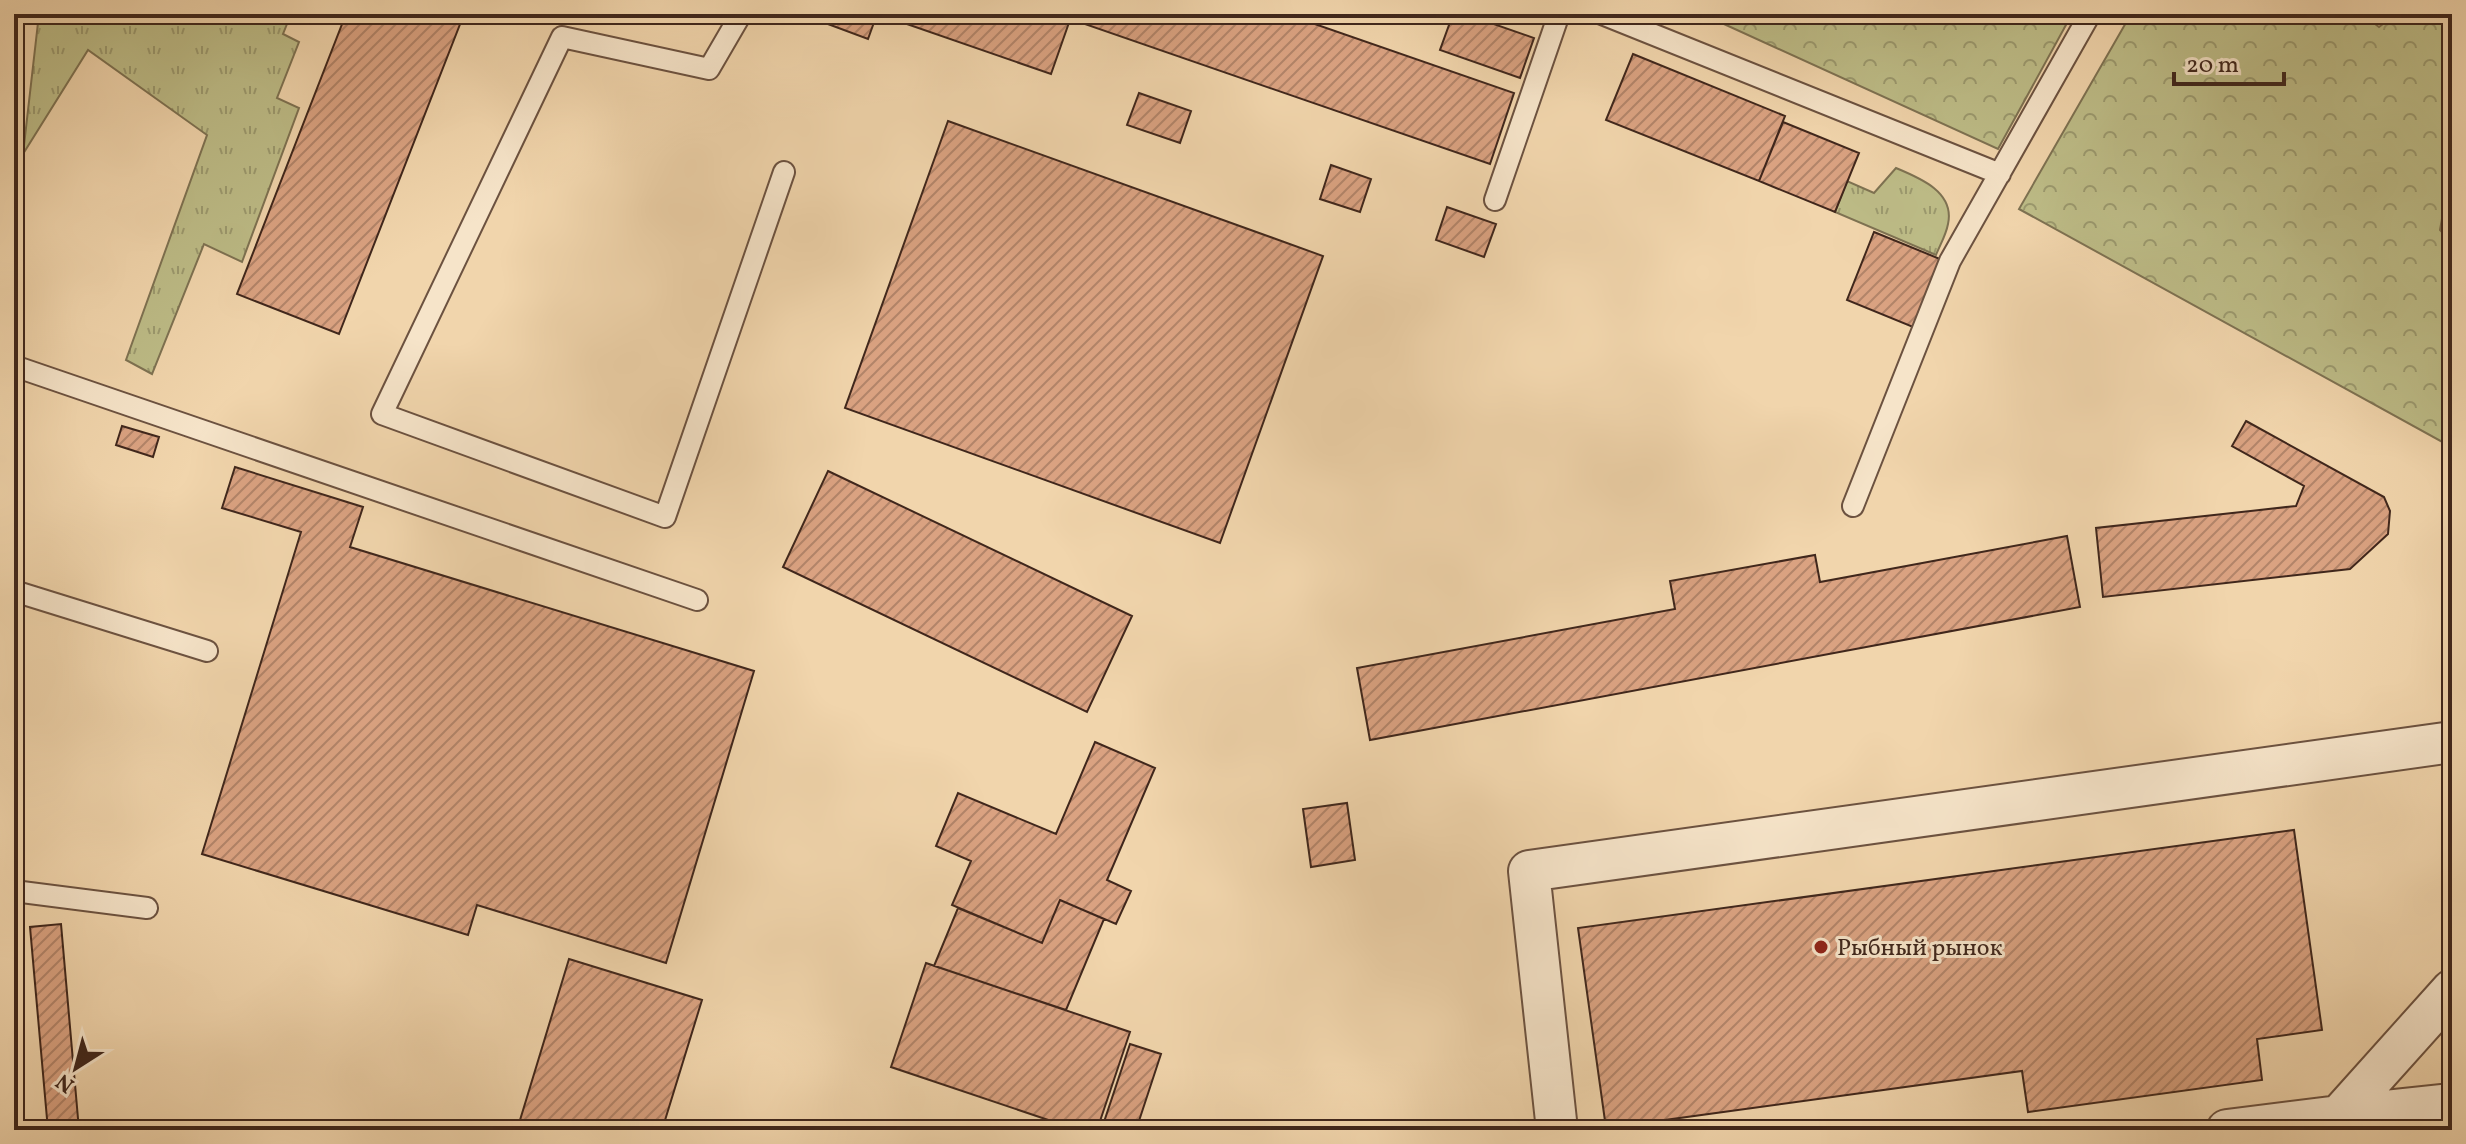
<svg xmlns="http://www.w3.org/2000/svg" width="2466" height="1144" font-family="Vollkorn,serif">
<defs>
<pattern id="grass-tufts" width="24" height="20" patternUnits="userSpaceOnUse" patternTransform="scale(2)"><rect width="24" height="20" fill="#bdbc87"/><path d="M3 7l-1-3M5 7V3M7 7l1-3M15 17l-1-3M17 17v-4M19 17l1-3" fill="none" stroke="#9b996e"/></pattern>
<pattern id="forest-crowns" width="20" height="18" patternUnits="userSpaceOnUse" patternTransform="scale(2)"><rect width="20" height="18" fill="#bdbc87"/><path d="M2 6a3 3 0 1 1 6 0M12 15a3 3 0 1 1 6 0" fill="none" stroke="#9b996e"/></pattern>
<pattern id="building-hatch" width="6" height="6" patternUnits="userSpaceOnUse" patternTransform="scale(2)"><rect width="6" height="6" fill="#daa281"/><path d="M-1 1l2-2M0 6l6-6M5 7l2-2" fill="none" stroke="#b28469"/></pattern>
</defs>
<rect width="100%" height="100%" fill="#f1d5ac"/>
<filter id="stains"><feTurbulence type="fractalNoise" baseFrequency=".0025" numOctaves="4"/><feColorMatrix values="0 0 0 0 .2 0 0 0 0 .09 0 0 0 0 .02 0 0 0 .5 -.17"/></filter>
<radialGradient id="worn" r=".72"><stop offset=".6" stop-color="#630" stop-opacity="0"/><stop offset="1" stop-color="#630" stop-opacity=".3"/></radialGradient>
<path fill="url(#grass-tufts)" stroke="#7e7252" stroke-width="2" d="M39,14H291L283,34L299,42L277,98L299,108L242,262L204,244L152,374L126,360L207,135L88,50L23,154Z
M1896,168C1920,178 1955,192 1948,224C1946,235 1940,245 1936,255L1835,212L1847,181L1874,193Z"/>
<path fill="url(#forest-crowns)" stroke="#7e7252" stroke-width="2" d="M1702,14H2072L1998,149Z
M2131,14H2362L2379,27L2396,14H2452V184L2447,191L2440,230L2452,243V439L2446,444L2019,209Z"/>
<path fill="url(#building-hatch)" stroke="#40271c" stroke-width="2" d="M346,14H464L339,334L237,294Z
M801,14H877L868,39Z
M878,14H1072L1051,74Z
M1079,14H1286L1514,93L1490,164L1076,21Z
M1453,14H1465L1534,38L1520,78L1440,50Z
M1633,54L1785,116L1759,181L1606,120Z
M1139,93L1191,111L1180,143L1127,125Z
M948,121L1323,256L1220,543L845,408Z
M1783,122L1859,153L1835,212L1759,181Z
M1331,165L1371,179L1360,212L1320,199Z
M1447,207L1496,224L1484,257L1436,240Z
M1874,232L1940,259L1913,327L1847,300Z
M2246,421L2384,497L2390,511L2388,534L2350,569L2103,597L2096,528L2296,506L2304,486L2232,446Z
M122,426L159,437L153,457L116,445Z
M235,467L363,507L350,547L754,671L666,963L477,905L468,935L202,854L301,532L222,508Z
M828,471L1132,616L1087,712L783,567Z
M2067,536L2080,607L1370,740L1357,668L1675,609L1670,581L1815,555L1820,582Z
M1095,742L1155,768L1107,880L1131,891L1116,924L1060,900L1042,943L952,905L971,861L936,846L958,793L1056,834Z
M1347,803L1355,860L1311,867L1303,809Z
M2294,830L2322,1030L2257,1039L2262,1080L2028,1112L2022,1071L1606,1128L1578,928Z
M1060,900L1104,919L1066,1010L934,966L958,908L1042,943Z
M61,924L79,1130H48L30,927Z
M569,959L702,1000L662,1130H517Z
M926,963L1130,1032L1097,1130H1078L891,1067Z
M1130,1044L1161,1054L1136,1130H1107L1102,1128Z"/>
<g fill="none" stroke-linecap="round" stroke-linejoin="round">
<g stroke="#6c5240" stroke-width="24">
<path id="service" d="M741,14L709,69L562,37L382,414L665,517L784,172
M1602,14L2000,174
M1495,200L1559,14
M14,366L697,600
M1853,506L1950,261L2090,14
M14,591L207,651
M14,891L147,908"/>
</g>
<g stroke="#6c5240" stroke-width="44">
<path id="minor" d="M2339,1116L2452,1104
M1557,1130L1529,871L2452,742
M2227,1130L2339,1116L2452,990"/>
</g>
<use href="#service" stroke="#f6e4c9" stroke-width="20"/>
<use href="#minor" stroke="#f6e4c9" stroke-width="40"/>
</g>
<circle fill="#8f2418" stroke="#f6e4c9" stroke-width="3" cx="1821" cy="947" r="8"/>
<g text-anchor="middle" stroke-width="6" stroke-linejoin="round" paint-order="stroke">
<g font-size="24" fill="#40271c" stroke="#f6e4c9" text-anchor="start">
<text x="1837" y="955">Рыбный рынок</text>
</g>
</g>
<rect width="2466" height="1144" fill="none" stroke="#f1d5ac" stroke-width="48"/>
<rect x="16" y="16" width="2434" height="1112" fill="none" stroke="#40271c" stroke-width="4"/>
<rect x="24" y="24" width="2418" height="1096" fill="none" stroke="#40271c" stroke-width="2"/>
<g transform="translate(76 1068) rotate(216)" stroke="#f6e4c9" stroke-width="6" paint-order="stroke">
<path d="M0-6L14 30L0 20L-14 30Z" fill="#40271c"/>
<text y="-12" font-size="22" font-weight="bold" text-anchor="middle" fill="#40271c">N</text>
</g>
<path d="M2174 72v12h110v-12" fill="none" stroke="#40271c" stroke-width="4"/>
<text x="2186" y="72" font-size="24" fill="#40271c" stroke="#f6e4c9" stroke-width="6" paint-order="stroke">20 m</text>
<rect width="100%" height="100%" filter="url(#stains)"/>
<rect width="100%" height="100%" fill="url(#worn)"/>
</svg>
